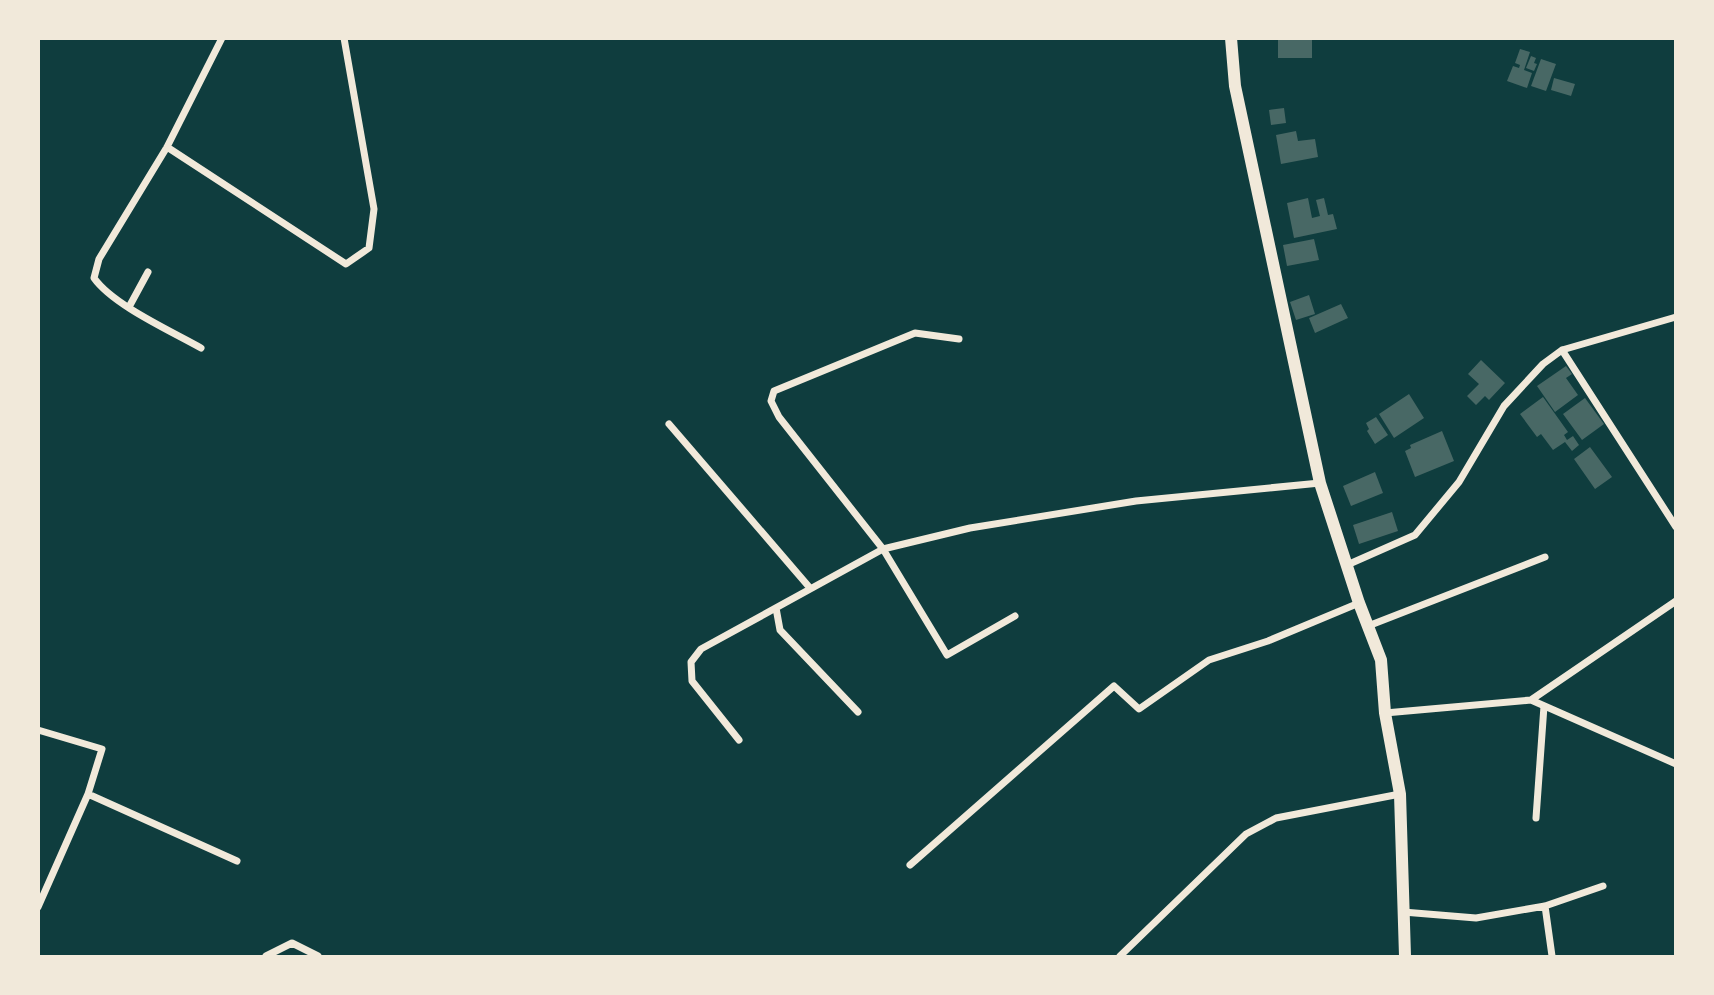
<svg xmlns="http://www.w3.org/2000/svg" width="1714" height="995" font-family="Karla,sans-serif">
<rect width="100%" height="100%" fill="#0f3d3e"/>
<path fill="#486865" d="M1278,38L1312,39V58H1278Z
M1520,49L1530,52L1524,70L1532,73L1527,88L1507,81L1513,66L1519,68L1520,65L1515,63Z
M1531,56L1536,58L1534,63L1537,64L1534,71L1526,68Z
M1541,59L1556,64L1546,91L1531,86Z
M1554,78L1575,84L1571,96L1551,90Z
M1284,108L1286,123L1271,125L1269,110Z
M1296,131L1298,141L1315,139L1318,157L1281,164L1276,135Z
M1308,198L1312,218L1320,216L1316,200L1324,198L1328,215L1333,214L1337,229L1294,238L1287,203Z
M1314,239L1319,260L1287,266L1283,245Z
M1309,295L1315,314L1296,320L1290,302Z
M1341,304L1348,318L1315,333L1309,318Z
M1481,360L1505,383L1489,400L1485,396L1476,405L1467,396L1479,384L1468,374Z
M1566,366L1572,374L1566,378L1578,395L1555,412L1537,386Z
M1409,394L1424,418L1394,438L1379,414Z
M1543,397L1568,432L1564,435L1567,440L1573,436L1579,445L1572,451L1565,442L1553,450L1541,434L1537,437L1520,414Z
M1585,398L1604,424L1582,440L1563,414Z
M1376,417L1388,435L1375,444L1367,431L1369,429L1366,423Z
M1442,431L1454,461L1415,477L1405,451L1411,448L1410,445Z
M1590,447L1612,477L1595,489L1574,459Z
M1375,472L1383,493L1351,506L1343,486Z
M1392,512L1398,531L1359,544L1353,525Z"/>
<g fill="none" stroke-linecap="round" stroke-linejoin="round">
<path stroke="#f1e9da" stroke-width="7" d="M167,147L346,264L369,248L374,209L344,38
M129,307L148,272
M959,339L915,333L774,391L771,401L779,417L883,549L947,655L1015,616
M201,348C171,331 113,305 94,278L99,259L167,147L222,38
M1562,350L1676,527
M669,424L810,588
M1347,565L1415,535L1459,482L1504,406L1543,364L1562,350L1676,317
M776,608L780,630L858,712
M1368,626L1545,557
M1531,700L1676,601
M1385,713L1531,700L1676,764
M38,730L102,749L88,794
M739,740L692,681L691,662L701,649L883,549L970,528L1136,501L1320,483
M1536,818L1544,706
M910,865L1114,686L1139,709L1209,660L1268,641L1359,603
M1545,906L1552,956
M38,907L88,794L237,861
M1403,912L1476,918L1545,906L1603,886
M266,956L292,943L318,956
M1120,956L1246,834L1276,818L1400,794"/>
<path stroke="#f1e9da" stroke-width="12" d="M1231,38L1235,86L1320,483L1359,603L1381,660L1385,713L1400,794L1405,956"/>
</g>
<rect width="1714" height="995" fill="none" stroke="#f1e9da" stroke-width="80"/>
</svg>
